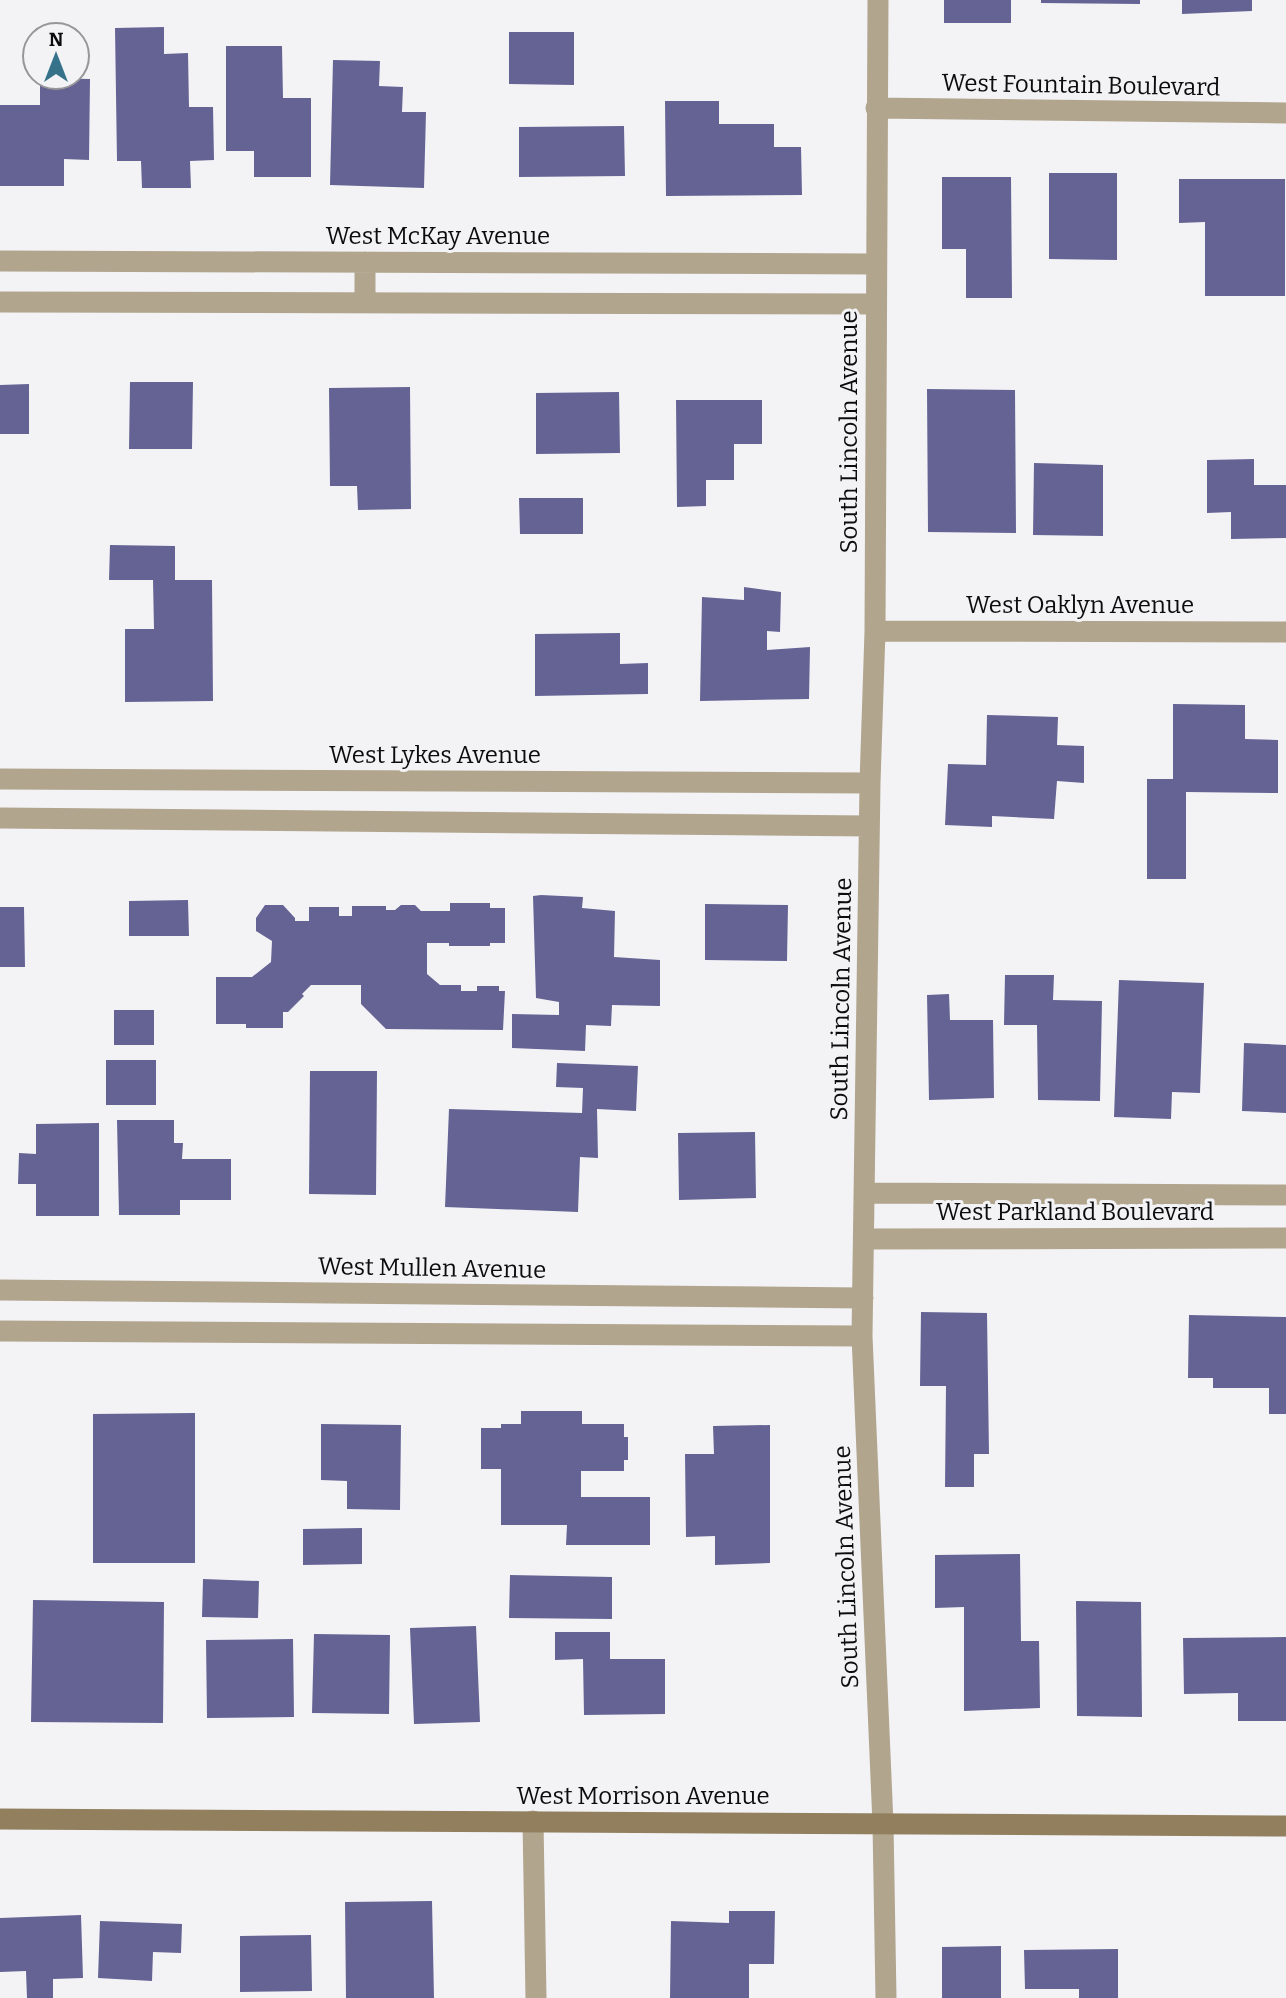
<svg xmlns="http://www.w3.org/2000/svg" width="1286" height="1998" font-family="Bitter,serif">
<rect width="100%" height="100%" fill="#f3f3f6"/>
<path fill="#646394" d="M944,0H1011V23H944Z
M1041,0H1140V4L1041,3Z
M1182,0H1252V11L1182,14Z
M164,27V54L188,53L189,107H213L214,160L190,161L191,188H142L141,161H117L115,28Z
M509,32H574V85L509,84Z
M226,46H282L283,98H311V177H254V151H226Z
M333,60L380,61L379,86L403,87L402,112H426L424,188L330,185Z
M40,78L90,79L89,160L64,159V186H0V105H40Z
M665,101H719V124H774V147H801L802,195L666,196Z
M624,126L625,176L519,177V127Z
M1049,173H1117V260L1049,259Z
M942,177H1011L1012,298H966V249H942Z
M1179,179H1285V296H1205V222L1179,223Z
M130,382H193L192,449H129Z
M29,384V434H0V385Z
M410,387L411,509L358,510L357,486H330L329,388Z
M927,389L1015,390L1016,533L928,532Z
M619,392L620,453L536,454V393Z
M676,400H762V444H734V480H706V506L677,507Z
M1254,459V485H1286V538L1231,539V512L1207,513V460Z
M1034,463L1103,465V536L1033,535Z
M519,498H583V534H520Z
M110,545L175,546V580H212L213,701L125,702V629H154L153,580H109Z
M744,587L781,592L780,632L767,631V650L810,647L809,699L700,701L702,597L744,600Z
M620,633V664L648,663V694L535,696V634Z
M1173,704L1245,705V739L1278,740V793L1186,792V879H1147V779H1173Z
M987,715L1058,717L1057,745L1084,746V783L1057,781L1054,819L992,816V827L945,825L948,764L986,765Z
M541,895L583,897L582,908L615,911L614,957L660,960V1006L612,1005L611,1026L586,1025L585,1051L512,1048V1014L559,1015V1002L536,998L533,896Z
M188,900L189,936H129V901Z
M450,903H490V908H505V943H490V946H449V943H427V974L440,985H461V991H477V986H499V991H505L503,1030L386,1029L361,1004V985H311L302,994L304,996L288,1012H283V1028H246V1024H216V977H252L271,962L272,941L256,931V918L265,905H283L295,918V921H309V907H339V916H352V906H386V910H395L401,905H415L421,911H450Z
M705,904L788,905L787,961L705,960Z
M0,907H24L25,967H0Z
M1005,975H1054L1053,1000L1102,1001L1100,1101L1038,1100L1037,1025H1004Z
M1119,980L1204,983L1200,1093L1172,1092L1171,1119L1114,1117Z
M949,994L950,1020H993L994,1098L929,1100L927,995Z
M114,1010H154V1045H114Z
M1244,1043L1286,1045V1113L1242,1111Z
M106,1060H156V1105H106Z
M557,1063L638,1066L636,1111L597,1109L598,1158L580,1157L578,1212L445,1207L449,1109L582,1113L583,1088L556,1087Z
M310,1071H377L376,1195L309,1194Z
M117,1120H174V1143H183L182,1159H231V1200H180V1215H119Z
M99,1123V1216H36V1184H18L19,1153L36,1154V1124Z
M755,1132L756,1198L679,1200L678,1133Z
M921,1312L987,1313L989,1454H974V1487H945L946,1386H920Z
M1189,1315L1286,1317V1414H1269V1388H1213V1378H1188Z
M521,1411H582V1424H624V1437H628V1460H624V1471H581V1497H650V1545H566L567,1525H501V1469H481V1428H501V1424H521Z
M195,1413V1563H93V1414Z
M321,1424L401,1425L400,1510L347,1509V1481L321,1480Z
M770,1425V1563L715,1565V1536L686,1537L685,1454H714L713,1426Z
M362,1528V1564L303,1565V1529Z
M1020,1554L1021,1641H1039L1040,1708L964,1711V1607L935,1608V1555Z
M510,1575L612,1577V1619L509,1618Z
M203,1579L259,1581L258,1618L202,1617Z
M33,1600L164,1602L163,1723L31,1722Z
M1076,1601L1141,1602L1142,1717L1077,1716Z
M476,1626L480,1722L414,1724L410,1628Z
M555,1632H610V1659H665V1714L584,1715L583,1659L555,1660Z
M314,1634L390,1635L389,1714L312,1713Z
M1286,1637V1721H1238V1693L1184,1694L1183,1638Z
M293,1639L294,1717L207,1718L206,1640Z
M432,1901L434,1998H346L345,1902Z
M729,1911H775L774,1964H749V1998H670L671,1921L729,1923Z
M81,1915L83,1978L53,1979V1998H27L26,1971L0,1972V1918Z
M100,1921L182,1924L181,1953L153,1952L152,1981L98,1978Z
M311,1935L312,1991L240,1992V1936Z
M1001,1946V1998H942V1947Z
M1118,1949V1998H1079V1989H1025L1024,1950Z"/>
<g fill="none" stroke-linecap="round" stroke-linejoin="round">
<path stroke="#b1a58e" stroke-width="21" d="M878,0L875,631L870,783L862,1336L883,1824L886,1998
M876,108L1286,113
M0,261L876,264
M365,262V303
M0,302L876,304
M875,631L1286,632
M0,779L870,783
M0,818L869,826
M865,1193L1286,1195
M864,1239L1286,1238
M0,1290L863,1298
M0,1331L862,1336
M533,1821L536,1998"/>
<path stroke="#917f5e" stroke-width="21" d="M0,1819L1286,1826"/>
</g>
<g text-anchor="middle" stroke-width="6" stroke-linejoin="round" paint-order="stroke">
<g font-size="24" fill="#0c0c0d" stroke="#f3f3f6">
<text transform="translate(1081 85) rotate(1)" y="8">West Fountain Boulevard</text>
<text x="438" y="244">West McKay Avenue</text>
<text transform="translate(849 432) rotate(-90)" y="8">South Lincoln Avenue</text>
<text x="1080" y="613">West Oaklyn Avenue</text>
<text x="435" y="763">West Lykes Avenue</text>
<text transform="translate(841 999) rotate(-89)" y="8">South Lincoln Avenue</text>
<text x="1075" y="1220">West Parkland Boulevard</text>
<text transform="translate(432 1268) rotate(1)" y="8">West Mullen Avenue</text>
<text transform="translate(846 1567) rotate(-92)" y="8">South Lincoln Avenue</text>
<text x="643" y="1804">West Morrison Avenue</text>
</g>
</g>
<g transform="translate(56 56)"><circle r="33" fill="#f3f3f6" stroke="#979799" stroke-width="2"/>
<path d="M0-5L12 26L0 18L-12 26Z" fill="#367289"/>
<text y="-10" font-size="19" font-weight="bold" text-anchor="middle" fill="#0c0c0d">N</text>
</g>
</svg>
